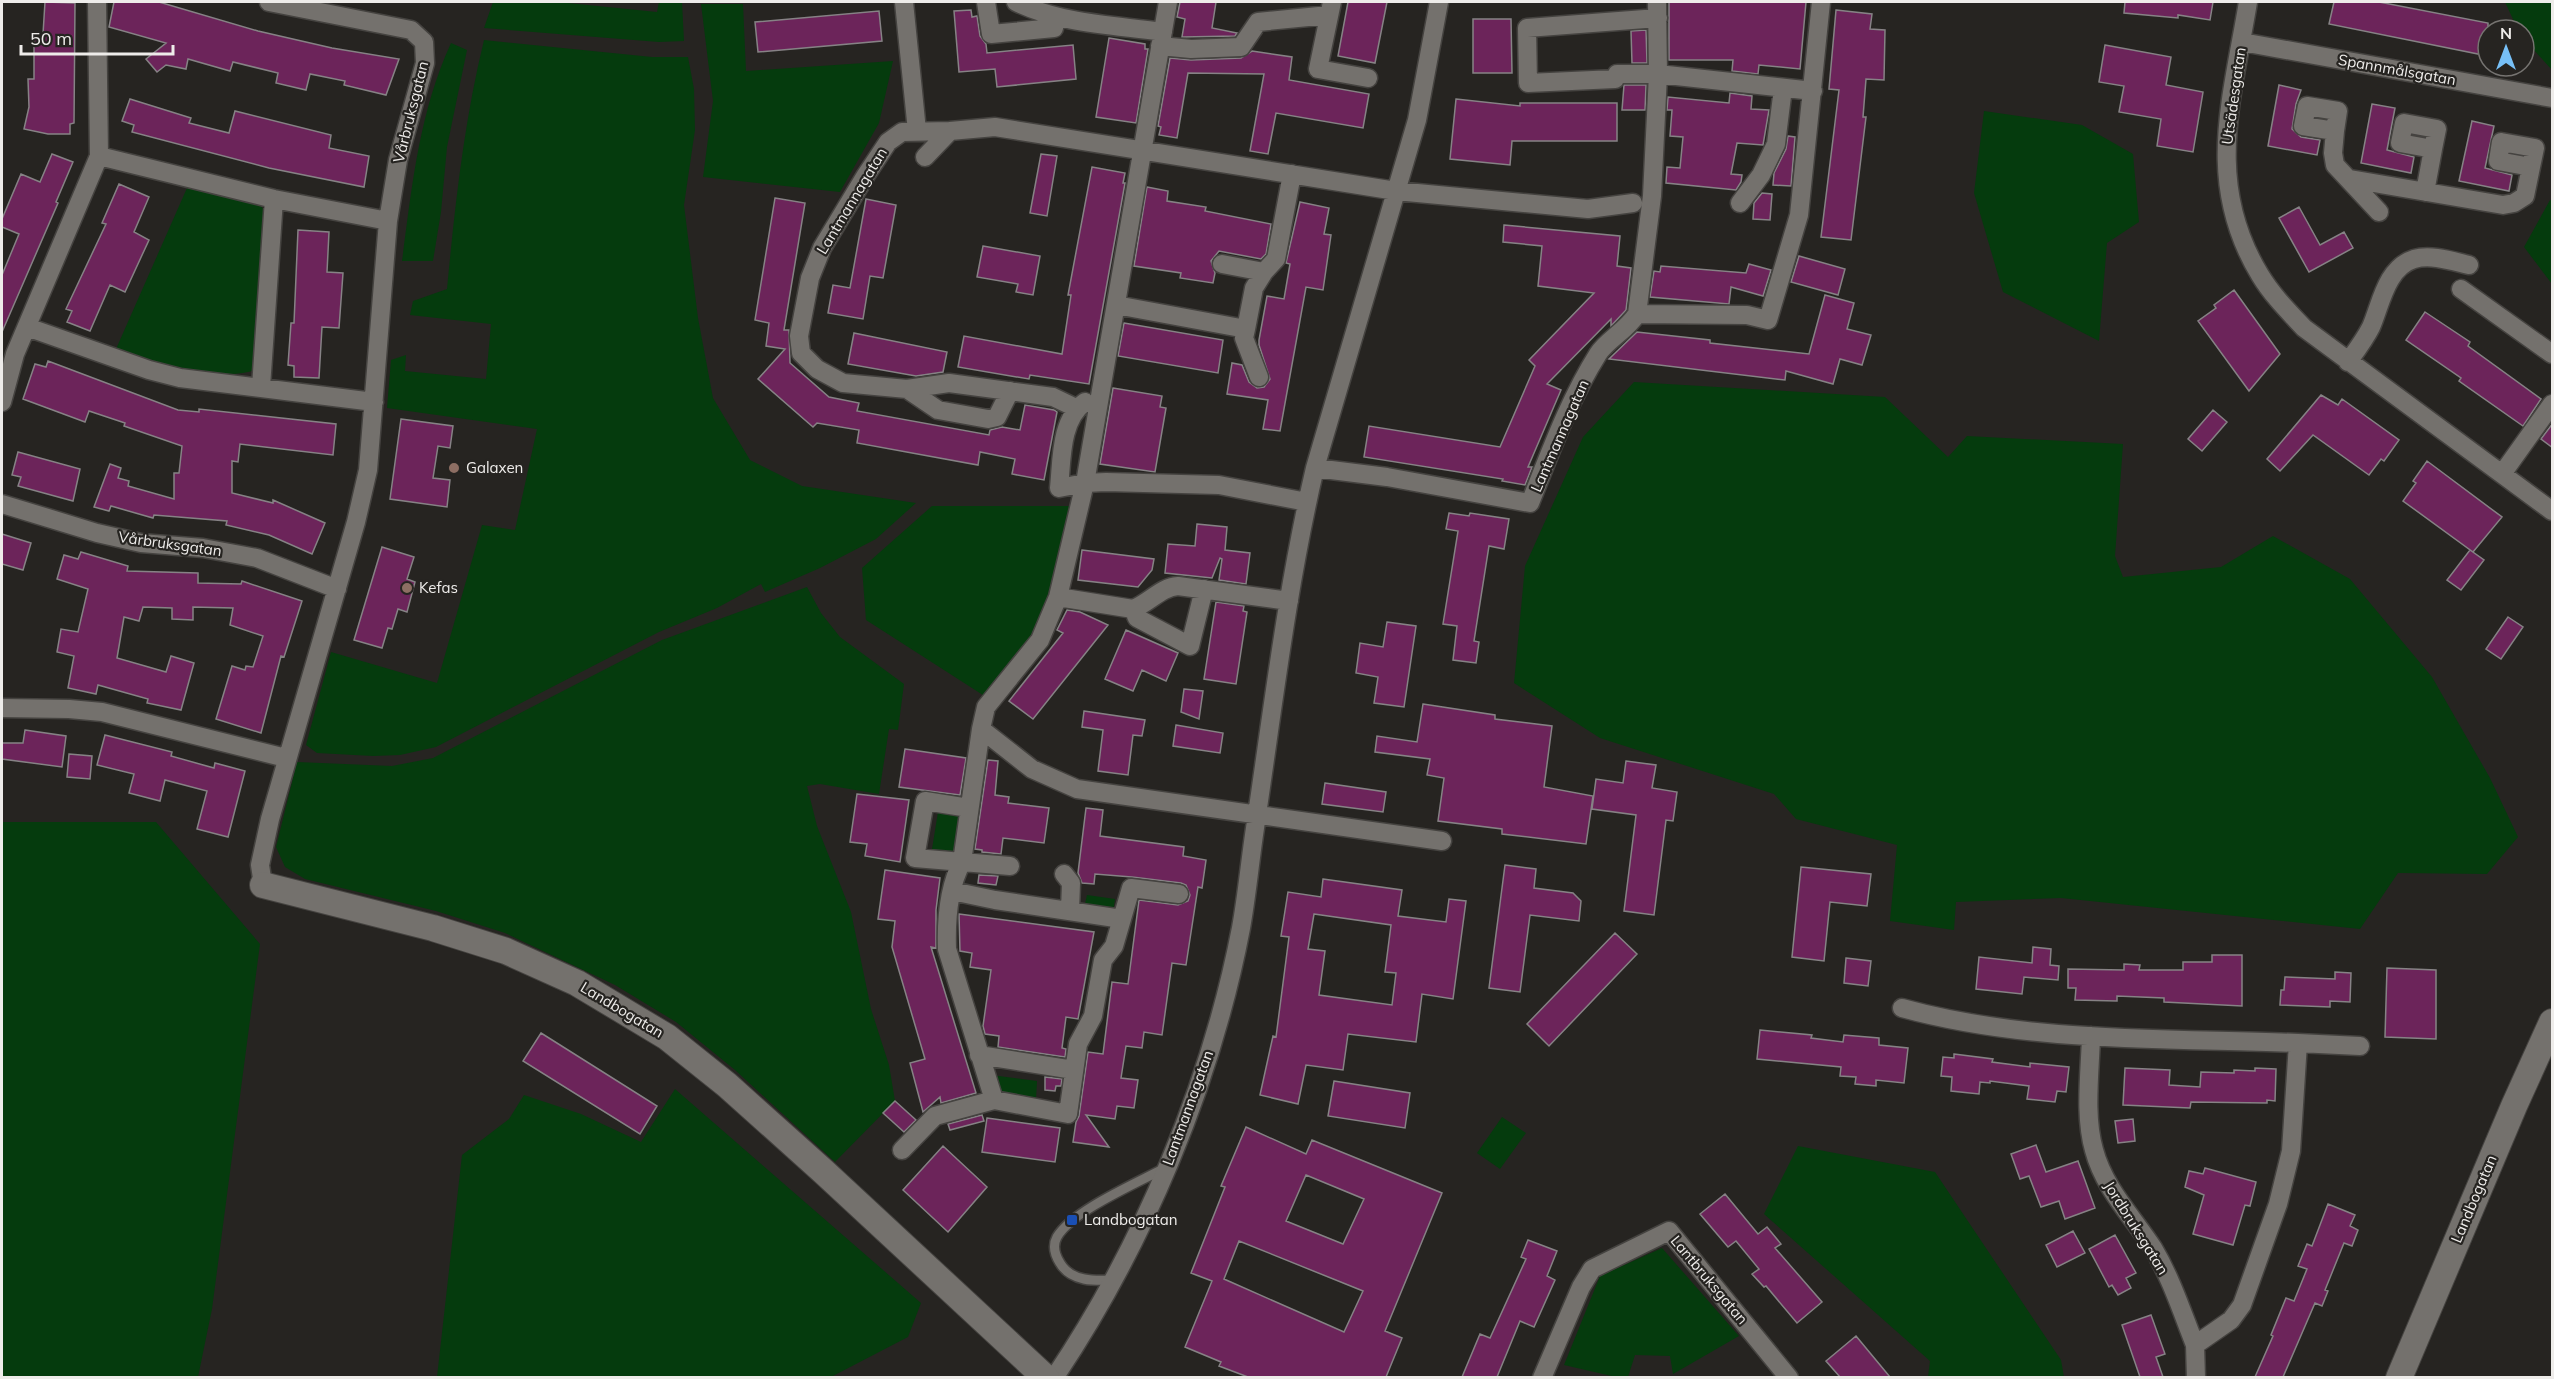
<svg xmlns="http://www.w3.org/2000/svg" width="2554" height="1379" font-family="Mulish,sans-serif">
<rect width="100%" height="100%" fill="#262421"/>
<path fill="#053b0d" d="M493,2H558L657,12L659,2H682L684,41L659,42L484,28Z
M2505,2H2552V70L2524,39V30H2518Z
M701,4H743L746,71L893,61L879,123L840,192L703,177L713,101Z
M484,40L652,57H688L694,89L695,130L684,205L698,318L713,398L750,460L802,486L916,503L876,539L820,568L765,592L761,584L717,608L659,632L436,747L400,755L373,756L317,753L306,745L331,652L437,683L482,525L515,530L537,429L387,408L391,360L406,355L405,371L486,379L491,324L410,315L413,301L447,289C455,205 464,122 484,40Z
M451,43L467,50L447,147L441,212L433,261H402C412,186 419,113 451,43Z
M1984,111L2082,125L2133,154L2139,222L2107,243L2099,341L2003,292L1974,193Z
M187,188L260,205L266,212L255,370C221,383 149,361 116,349Z
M2550,200L2552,201V284L2524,247Z
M1634,382L1885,397L1948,457L1967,436L2123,444L2115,556L2123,577L2221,567L2273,536L2350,579L2432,677L2490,778L2518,837L2487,874L2398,873L2360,929L2061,898L1956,902L1954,930L1890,921L1897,845L1796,819L1774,794L1600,738L1514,683L1525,566L1583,437Z
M932,506H1085L1058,612L986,697L866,620L862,568Z
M807,587L821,613L840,637L904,684L898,730L889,729L879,794L820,784L807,786L817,826L851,912L871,1009L889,1065L895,1101L835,1162L735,1070L676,1022L615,985L505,933L436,911L305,879L285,867L276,847L297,762L392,766L433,758L662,640Z
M938,812L961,816L955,852L932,849Z
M2,822H156L260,944L212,1309L198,1377H2Z
M1087,895L1115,899L1113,913L1084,908Z
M991,1075L1037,1081L1036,1100L1000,1095Z
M675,1089L921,1303L908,1337L831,1377H437L462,1155L509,1119L524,1095L581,1114L641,1142Z
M1502,1117L1526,1133L1500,1169L1477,1153Z
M1798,1146L1935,1172L2061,1360L2064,1377H1928L1930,1361L1764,1214Z
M1662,1248L1739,1336L1673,1374L1670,1356L1635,1355L1628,1377H1616L1564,1365L1600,1276Z"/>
<path fill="#6c245a" stroke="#868285" stroke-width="1.5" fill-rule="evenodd" d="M45,2L75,3L74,123L70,124V134H48L24,129L29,107L28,79H34V34H43Z
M114,2H159L258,31L332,48L399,59L386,95L344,85L345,81L310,74L306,90L276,83L278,73L233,62L230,71L188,59L186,69L166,65L157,72L146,59L166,43L109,27Z
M1180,2H1216L1212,28L1237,33L1235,36L1182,37L1185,19L1177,17Z
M1348,2H1387L1375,63L1338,56Z
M1669,2H1806L1800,69L1759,65L1758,74L1732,71L1733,60H1669Z
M2125,2H2213L2210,20L2178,15V18L2124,13Z
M2334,2H2379L2488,23V56L2329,24Z
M971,10L972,17L977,16L980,36L986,44L987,53L1073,45L1076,79L997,87L995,69L959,72L954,11Z
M1836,10L1872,14L1870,29L1885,30L1884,80L1866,79L1863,117H1866L1851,240L1821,237L1839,90L1829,89Z
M879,11L882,41L758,52L755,22Z
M1473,19H1511L1512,73H1473Z
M1646,30L1647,63H1632L1631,31Z
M1109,38L1145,44V49H1148L1136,123L1096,117Z
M2105,45L2171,57L2166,85L2203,92L2193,152L2157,146L2161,119L2119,112L2124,86L2099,82Z
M1252,51L1292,57L1289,80L1369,94L1363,128L1276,113L1268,154L1250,151L1264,74L1188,73L1177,138L1159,135L1161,127L1158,126L1170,58L1191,60L1241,58Z
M1624,85H1646L1645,110H1622Z
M2279,85L2301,90L2296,104L2292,129L2301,137L2320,140L2317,155L2268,146Z
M1730,93L1752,96L1751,109L1769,110L1763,145L1737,143L1731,174L1742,175L1741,182L1736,190L1666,183L1667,167L1680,168L1683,137L1670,136L1672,110H1667L1668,97L1729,103Z
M130,99L191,118L189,123L229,133L235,111L331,135L329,148L369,156L364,187L269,168L132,132L134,125L122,121Z
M1456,99L1520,106V103H1617V141H1512L1510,165L1450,159Z
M2372,104L2395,108L2387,150L2414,157L2411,173L2361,163Z
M2472,121L2494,126L2485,168L2512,175L2509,191L2459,181Z
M1788,136L1795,137L1791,186L1773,185L1774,173L1786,149Z
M52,154L73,162L56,202L58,203L2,332V275L19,234L2,227V219L21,174L40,182Z
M1041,154L1057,156L1047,216L1030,213Z
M1092,167L1125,173L1123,183H1125L1089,384L1030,375L1029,379L958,367L964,336L1062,354L1071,295H1068Z
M119,184L149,197L134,232L149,240L125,292L110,285L90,331L67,322L72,311L66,309L106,224L102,223Z
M1147,187L1168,191L1167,201L1206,207L1205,211L1271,224L1266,254L1261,259L1219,251L1211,261L1215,273L1213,283L1180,278L1181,273L1134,266Z
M1762,193L1772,194L1770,220L1753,219L1754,203Z
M775,198L805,203L784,330H789L790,363L829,397L859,403L857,411L989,435L990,430L1002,427L1020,430L1025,405L1054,410L1057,412L1044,480L1012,474L1015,459L980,452L978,465L857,443L859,430L817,423L813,427L758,379L785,349L766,346L769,323L755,320Z
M866,199L896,205L883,278L870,276L863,319L828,313L833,285L850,288Z
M1300,202L1329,208L1324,234L1331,235L1323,290L1306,287L1280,431L1263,429L1268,400L1227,394L1232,363L1242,365L1249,382L1257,388L1264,387L1270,379L1259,345V340L1267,296L1284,299L1290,264L1286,263Z
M2299,207L2320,245L2344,232L2353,248L2309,272L2279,218Z
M1504,225L1620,236L1617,266L1631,268L1626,310L1611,326V319L1547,384L1561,390L1528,467H1532L1525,485L1502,481L1503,479L1364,457L1369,426L1500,447L1535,366L1529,360L1594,293L1538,286L1542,246L1503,242Z
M298,230L329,232L327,272L343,273L339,328L322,327L319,378L294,377V366L288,365L291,323H294Z
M983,246L1040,256L1033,295L1016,292L1018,284L977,277Z
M1799,256L1845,269L1838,295L1791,282Z
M1749,264L1771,270L1763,296L1731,287L1729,304L1650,297L1654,271L1660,272L1661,266L1746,273Z
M2234,290L2280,354L2249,391L2198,321L2216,308L2214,305Z
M1825,295L1854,303L1847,329L1871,335L1862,365L1840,359L1833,384L1786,371L1785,380L1609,359L1637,332L1710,340V343L1809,354Z
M2425,312L2470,342L2468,346L2541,399L2523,426L2459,381L2461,378L2406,340Z
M1124,323L1223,340L1218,373L1118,356Z
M854,333L947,352L943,372L916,376L848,364Z
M48,361L178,410L199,412V409L336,424L333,455L240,444L238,462L232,461V493L273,503V500L325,523L312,554L269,535L226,525L227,521L154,515L153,518L111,506L109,511L94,507L110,464L121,468L118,478L129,481L128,486L174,499V473H179L182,446L124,426L125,423L89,411L85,422L23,399L35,364L46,367Z
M1113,388L1162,396L1160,407L1166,408L1155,472L1100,464Z
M2321,395L2338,405L2342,399L2399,440L2384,461L2381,459L2369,475L2313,435L2280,471L2267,459Z
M2213,410L2227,422L2202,451L2188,439Z
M401,419L453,426L450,448L438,446L433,478L450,480L447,507L390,499Z
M2553,423V448L2541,439Z
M18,452L80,469L73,501L18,486L21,477L12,475Z
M2427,461L2502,517L2473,552L2403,501L2416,483L2413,481Z
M1449,513L1469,516L1470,513L1509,519L1504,549L1489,546L1474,641L1479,642L1476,663L1453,660L1457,626L1443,624L1458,531L1446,529Z
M1197,524L1227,527L1225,550L1250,553L1246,584L1219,580L1222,559L1220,558L1212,578L1165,573L1168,544L1195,546Z
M2,534L31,543L23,570L2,564Z
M382,547L414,557L407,579L415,582L407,612L398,609L392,629L388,628L382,648L354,640Z
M1082,550L1154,559L1152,570L1138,587L1078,580Z
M2470,550L2484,560L2461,590L2447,580Z
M81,552L128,566L127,571L198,573V583L241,584L242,581L302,601L284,657L281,656L261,733L216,719L232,666L245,670L246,666L253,667L263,636L230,625L233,608L193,607V620L172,619V608L143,607L139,621L124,617L117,658L166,672L171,656L194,663L181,710L147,703L148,699L98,685L96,694L68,688L74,656L57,652L61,629L78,632L88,589L57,579L64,555L78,559Z
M1216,602L1244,606L1243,611L1247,612L1236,684L1204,679Z
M1067,610L1080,612L1108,625L1033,719L1009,701L1063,633L1057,630Z
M2508,617L2523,627L2501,659L2486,649Z
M1387,622L1416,626L1404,707L1374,703L1378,677L1356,673L1360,643L1383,647Z
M1126,630L1178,653L1166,681L1142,670L1133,691L1105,679Z
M1184,689L1203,691L1199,719L1181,712Z
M1423,704L1495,715V719L1552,726L1544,787L1593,796L1586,844L1502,834V829L1438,821L1444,778L1427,775L1430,759L1375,752L1377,736L1417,742Z
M1084,711L1145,720L1142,736L1133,735L1128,775L1098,771L1103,730L1082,727Z
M1176,725L1223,733L1220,753L1173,746Z
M25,730L66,736L62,767L2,759V743H23Z
M105,735L172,752L171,756L214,768L215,763L245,771L228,837L197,829L207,791L165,780L160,801L129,793L134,774L97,765Z
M905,749L966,758L960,795L899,787Z
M69,754L92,756L90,779L67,777Z
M988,760L998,761L995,795L1009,797L1008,803L1049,808L1044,843L1003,838L1001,854L982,852V850L975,849Z
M1626,761L1656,765L1652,788L1677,792L1673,821L1666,820L1654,915L1624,911L1636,815L1592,809L1596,779L1623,783Z
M1325,783L1386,792L1383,812L1322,804Z
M857,794L909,800L900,862L865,856L867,844L850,842Z
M1086,808L1103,810L1100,836L1184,847L1183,856L1206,860L1202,888L1198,887L1186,965L1172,963L1162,1035L1144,1032L1142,1048L1126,1046L1121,1078L1138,1080L1134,1108L1117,1106L1115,1119L1086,1115L1109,1147L1073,1142L1076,1122L1079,1116L1088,1052L1103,1054L1112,982L1128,984L1139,900L1178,905L1188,901L1190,895L1186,885L1181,883L1132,877L1095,874L1094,884L1082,883L1078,873Z
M1505,865L1536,869L1534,888L1573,893L1581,901L1579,921L1530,915L1520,992L1489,988Z
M1801,867L1871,874L1867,906L1830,902L1824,961L1792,957Z
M885,870L940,878L936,910V948L931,947L976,1093L941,1103L940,1097L923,1112L910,1063L925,1059L892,947L895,921L878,919Z
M979,875L998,876L996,885L978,883Z
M1323,879L1402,890L1398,916L1446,922L1449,899L1466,901L1453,999L1422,994L1416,1042L1348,1034L1343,1070L1306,1065L1298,1104L1260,1095L1273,1036L1276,1037L1289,937L1281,936L1288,892L1321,897ZM1314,914L1391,925L1385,972L1396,973L1392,1005L1319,995L1325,951L1308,949Z
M959,914L1094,932L1078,1019L1066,1017L1062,1048L1066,1049L1065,1057L998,1047L999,1036L985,1034L983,1026L991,970L970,967L972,953L960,951Z
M1615,933L1637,954L1549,1046L1527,1024Z
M2033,947L2051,949L2050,965L2059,966L2058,980L2024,977L2022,994L1976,989L1979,957L2032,963Z
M2212,955H2242V1006L2164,1002V998L2117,996V1001L2075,1000L2076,988H2068V969L2124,970V964L2140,965L2139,970H2183V962H2212Z
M1846,958L1871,961L1868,986L1844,983Z
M2387,968L2436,970V1039L2385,1037Z
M2335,972L2351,973L2350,1002L2330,1001V1007L2280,1005L2281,990H2284L2285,977L2335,979Z
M1760,1030L1812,1035L1811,1038L1843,1042L1844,1035L1879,1038V1045L1908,1048L1904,1083L1876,1080V1086L1855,1084L1856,1077L1840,1076L1841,1067L1757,1059Z
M541,1033L657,1106L640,1134L523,1061Z
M1954,1054L1993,1059L1992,1062L2030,1067V1063L2069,1067L2066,1092L2057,1091L2055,1102L2027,1099L2029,1086L1990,1081V1083L1980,1082L1979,1094L1951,1091L1952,1077L1941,1076L1943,1057L1954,1058Z
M2125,1068L2170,1070L2169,1085L2200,1087L2201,1072L2234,1073V1070L2255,1071V1068L2276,1069L2275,1101L2267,1100V1103L2191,1102L2190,1108L2123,1105Z
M1045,1077L1062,1079L1061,1086H1056L1055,1091L1045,1090Z
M1334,1081L1410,1093L1405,1128L1328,1116Z
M895,1101L916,1120L904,1132L883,1113Z
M982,1115L984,1121L950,1130L948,1124Z
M987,1118L1060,1128L1055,1162L982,1152Z
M2133,1119L2135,1141L2118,1143L2115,1121Z
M1246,1127L1306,1154L1312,1140L1442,1193L1385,1331L1402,1338L1386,1377H1248L1219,1366L1221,1362L1185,1347L1212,1281L1191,1273L1225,1187L1221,1186ZM1306,1175L1364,1199L1343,1244L1286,1221ZM1239,1241L1363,1291L1344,1332L1224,1279Z
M2036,1145L2046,1172L2078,1161L2095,1208L2065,1219L2059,1201L2041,1207L2029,1176L2020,1179L2011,1154Z
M943,1146L987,1187L948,1232L903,1190Z
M2205,1168L2256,1182L2250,1206L2245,1205L2233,1245L2193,1234L2204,1195L2185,1187L2189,1171L2203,1174Z
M1725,1194L1758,1234L1767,1227L1781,1244L1775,1248L1822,1302L1797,1323L1766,1286L1764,1287L1752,1274L1759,1269L1736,1241L1728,1247L1700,1214Z
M2328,1204L2355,1215L2350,1226L2358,1230L2352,1246L2344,1243L2325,1290L2328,1291L2322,1306L2315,1303L2283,1377H2255L2273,1336L2271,1335L2286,1298L2294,1301L2307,1269L2298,1266L2307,1244L2312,1246Z
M2073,1231L2085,1253L2057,1267L2046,1245Z
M2115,1235L2136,1273L2126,1278L2131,1288L2118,1295L2112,1285L2109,1287L2089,1249Z
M1528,1240L1557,1251L1547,1276L1555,1280L1534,1327L1520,1321L1497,1377H1462L1480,1334L1490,1338L1526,1259L1521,1257Z
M2151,1315L2165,1354L2156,1357L2163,1377H2140L2122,1325Z
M1856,1336L1890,1377H1840L1826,1361Z"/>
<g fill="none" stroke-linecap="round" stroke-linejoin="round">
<g stroke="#454340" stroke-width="12">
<path id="lane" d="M1114,1280C1095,1281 1071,1282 1060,1263C1055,1255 1052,1246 1057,1237C1072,1211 1137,1183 1165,1168"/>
</g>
<g stroke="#454340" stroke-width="21">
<path id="street" d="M904,2L917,131
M986,2L991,34L1054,28L1056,17
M1016,2C1061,24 1114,25 1163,32
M1168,2L1085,483L1058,597L1040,640L986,707L981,729L1032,769L1077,789L1442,841
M1332,2L1318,69L1368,78
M2248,2C2232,99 2204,183 2260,275C2272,295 2288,311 2304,328L2552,511
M1658,18L1527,28L1528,83L1615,79L1617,74H1658L1813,91
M2242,42L2552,98
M1160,46L1191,49L1241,47L1258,22L1329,15
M2307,106L2338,111L2335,131L2303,126Z
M2404,123L2437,129L2433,149L2400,143Z
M950,131L902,132L888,142L866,175L822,248L810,278L799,336L801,353L817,369L843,383L907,389L949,383L1053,397L1076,408
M2335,131L2333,153L2335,165L2379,212
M2501,142L2535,148L2531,167L2498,161Z
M99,156L274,199L388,221
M925,157L950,131L995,127L1396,191L1588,209L1633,203
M2350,179L2503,205L2514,203L2525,196L2531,167
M2425,192L2433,149
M1740,203L1761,175L1776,144L1783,88
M1222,264L1264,272
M2461,289L2552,354
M1116,305L1246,329L1244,338L1259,377
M1637,314L1747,315L1768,320L1799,215L1821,2
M27,327L149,370L180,378L374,402
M1246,329L1254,288L1264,272L1276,259L1292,174
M2348,362C2356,351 2365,339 2371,327C2381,304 2386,268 2414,259C2431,254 2452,261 2469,265
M261,387L274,199
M907,389L938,410L988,419L997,417L1010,391
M2,402L15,354L99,156L97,2
M1085,402C1060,420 1062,459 1059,488L1085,483L1106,482L1219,485L1307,502
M1315,468L1387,477L1530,503C1550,453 1569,400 1598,354C1607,340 1626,331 1637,314L1652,196L1658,74L1657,2
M2502,474L2552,404
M2,504L97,533L141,543L203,548L257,558L337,589
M1058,597L1133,609C1149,603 1161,587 1178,586L1289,601
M1133,609L1137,618L1190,646L1204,589
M2,708L69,709L102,712L286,758
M981,729L962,862C948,888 946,920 947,949L994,1100
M969,808L925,801L915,858L1010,866
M1064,874L1071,883L1070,911
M263,885L260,865L270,819L356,522L368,470L388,221L398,160L425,63L424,42L411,30L269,2
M952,891L995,900L1122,919
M1902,1008C2029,1043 2166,1038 2298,1043L2291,1151L2278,1204L2242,1305L2231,1320L2195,1345L2196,1378
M2091,1036C2090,1073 2084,1115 2094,1150C2104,1188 2132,1216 2153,1248C2171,1278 2182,1312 2195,1345
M2298,1043L2360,1046
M979,1055L1074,1070
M902,1150L935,1116L994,1100L1068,1114L1078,1044L1093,1016L1103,960L1114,946L1131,888L1179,894
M1054,1378C1143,1246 1211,1084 1241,928C1247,895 1250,861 1255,828C1273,708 1287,587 1315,468L1417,120L1439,2
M1542,1378L1581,1287L1592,1269L1669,1231L1789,1378"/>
</g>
<g stroke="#454340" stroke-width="28">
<path id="secondary" d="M263,885L433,928L506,951L577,983L667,1037L727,1085L824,1172L1046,1378
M2399,1378L2514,1106L2552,1022"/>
</g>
<use href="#lane" stroke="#74716d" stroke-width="9"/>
<use href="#street" stroke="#74716d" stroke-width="18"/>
<use href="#secondary" stroke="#74716d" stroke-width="26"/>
</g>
<g fill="#8d6e63" stroke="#262421" stroke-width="2">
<circle cx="454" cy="468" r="6"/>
<circle cx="407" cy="588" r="6"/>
</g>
<rect fill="#1a4fb4" stroke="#262421" stroke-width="2" x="1066" y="1214" width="12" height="12" rx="3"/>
<g text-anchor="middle" stroke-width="4.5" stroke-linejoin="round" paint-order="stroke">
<g font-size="15" fill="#eeecea" stroke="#262421">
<text transform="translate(2397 70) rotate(10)" y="5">Spannmålsgatan</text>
<text transform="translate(2234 96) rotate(-82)" y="5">Utsädesgatan</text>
<text transform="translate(411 112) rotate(-76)" y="5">Vårbruksgatan</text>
<text transform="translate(852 201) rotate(-59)" y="5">Lantmannagatan</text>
<text transform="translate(1560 436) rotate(-66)" y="5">Lantmannagatan</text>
<text transform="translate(170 544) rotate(8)" y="5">Vårbruksgatan</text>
<text transform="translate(622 1010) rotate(31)" y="5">Landbogatan</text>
<text transform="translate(1188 1108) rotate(-70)" y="5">Lantmannagatan</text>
<text transform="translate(2474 1199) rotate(-67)" y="5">Landbogatan</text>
<text transform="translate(2136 1228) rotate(58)" y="5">Jordbruksgatan</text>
<text transform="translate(1709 1280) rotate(50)" y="5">Lantbruksgatan</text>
</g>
<g font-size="15" fill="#eeecea" stroke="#262421" text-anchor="start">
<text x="466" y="473">Galaxen</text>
<text x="419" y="593">Kefas</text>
<text x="1084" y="1225">Landbogatan</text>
</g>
</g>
<rect width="2554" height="1379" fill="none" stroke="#eeecea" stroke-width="6"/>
<g transform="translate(2506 48)"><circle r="28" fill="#262421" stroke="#767471" stroke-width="1.5"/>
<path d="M0-4.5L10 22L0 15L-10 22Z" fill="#77c0f7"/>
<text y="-9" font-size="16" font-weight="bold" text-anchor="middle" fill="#eeecea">N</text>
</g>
<path d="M21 45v9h152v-9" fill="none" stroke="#eeecea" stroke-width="3"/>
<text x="30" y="45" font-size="18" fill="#eeecea" stroke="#262421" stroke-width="4.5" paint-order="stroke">50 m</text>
</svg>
